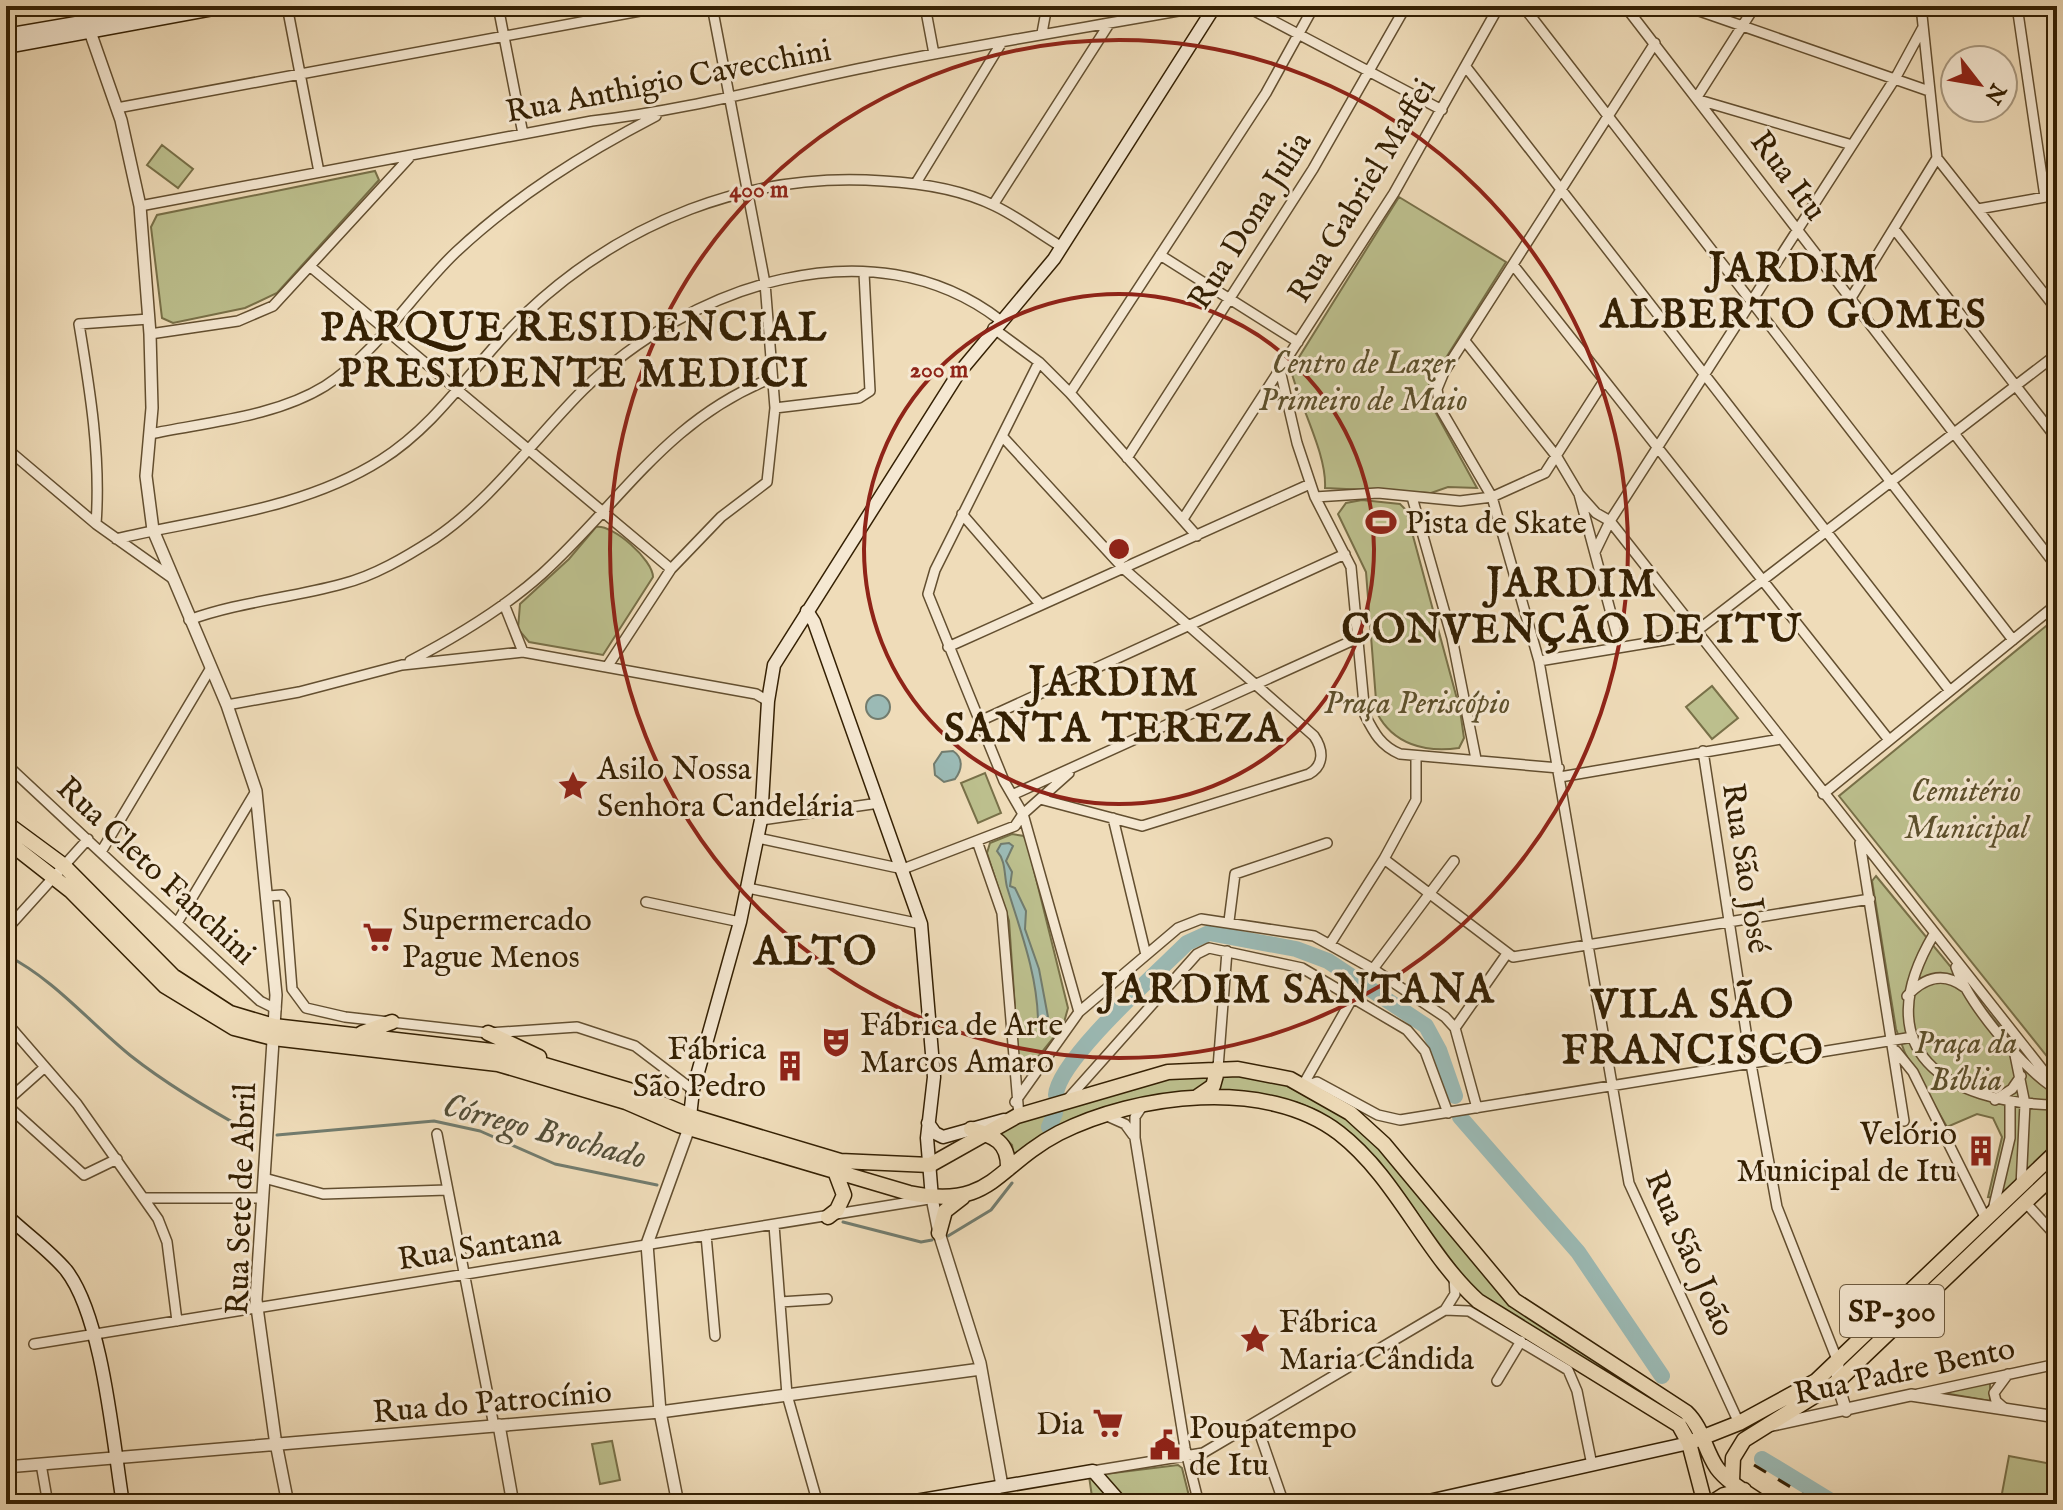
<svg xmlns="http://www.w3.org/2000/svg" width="2063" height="1510" font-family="'IM FELL English',serif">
<rect width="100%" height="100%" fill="#efdcb9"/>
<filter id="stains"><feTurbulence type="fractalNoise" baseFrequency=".0025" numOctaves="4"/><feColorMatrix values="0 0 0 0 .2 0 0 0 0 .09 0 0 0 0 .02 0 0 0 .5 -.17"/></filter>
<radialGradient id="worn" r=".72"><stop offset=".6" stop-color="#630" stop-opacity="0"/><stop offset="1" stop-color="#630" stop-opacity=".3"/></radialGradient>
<path fill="#bcbf8d" stroke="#787048" stroke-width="2" d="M162,145L193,169L178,188L147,165Z
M375,171L379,180L277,293L245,308L173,323L162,318L151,227L157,215Z
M1399,197L1506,262L1429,385L1432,406L1477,488L1448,487L1431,493L1325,488C1327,454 1300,407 1291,370Z
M1362,500L1400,504L1406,510L1460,710L1464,738L1459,748C1425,753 1393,744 1377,713L1366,572L1338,514L1346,503Z
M596,527C613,524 653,560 653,577L603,655L529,642L518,629L520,604L569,559Z
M2057,617V1069L1839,796Z
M1712,686L1738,718L1712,739L1686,707Z
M985,773L1001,813L978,823L961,783Z
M1012,834L1024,836L1028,846L1068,1008L1063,1026L1025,1073L1019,1066L1009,921L987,853L990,843Z
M1876,876L2057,1096V1143L2000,1198L1988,1197L2002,1137L1993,1118L1977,1114L1947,1127L1905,1053L1896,1029L1872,881Z
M1238,1074L1280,1082L1348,1119L1384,1150L1511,1305L1677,1410L1696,1429L1693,1437L1675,1415L1485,1298L1464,1278L1379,1161L1349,1132L1318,1111L1296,1102L1142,1099L1014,1156L1012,1145L999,1132L1019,1120L1154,1078Z
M1990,1381V1401L1944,1393Z
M612,1441L620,1480L600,1484L592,1444Z
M2009,1456L2057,1465V1504H2000Z
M1178,1465L1182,1468L1191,1504H1093L1089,1476Z"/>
<path fill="#9bbab5" stroke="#727c6e" stroke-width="2" d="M866 707a12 12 0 1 1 24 0a12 12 0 1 1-24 0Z
M953,751C964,758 962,770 955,779L944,782L935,775L934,764L942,752Z
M1009,843L1013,846L1006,861L1012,872L1010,886L1015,888L1026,911L1025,929L1039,969L1048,1017L1043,1022L1038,1020C1037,973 1020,930 1007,887C1004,875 1006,861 997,851L1001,844Z"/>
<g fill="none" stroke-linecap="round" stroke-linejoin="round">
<path stroke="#727c6e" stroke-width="3" d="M6,955C54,979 90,1023 131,1056C169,1086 210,1110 252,1133
M277,1135L434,1121L480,1131L555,1164L657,1185
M843,1222L921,1242L932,1240
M948,1236L991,1210L1012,1183"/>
<path stroke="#9bbab5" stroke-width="16" d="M1056,1095C1058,1060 1159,971 1187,943L1209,933L1296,949L1328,961L1426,1026L1439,1050L1455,1096
M1460,1117L1578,1252L1662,1376
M1049,1127L1055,1113
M1762,1459L1836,1504"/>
<g stroke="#634f30" stroke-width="12">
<path id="minor" d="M287,6L319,172
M498,6L523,134
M925,6L934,54
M1245,6L1442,110
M1523,6L2013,640
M1625,6L2057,567
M1685,6L1929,91
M1921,6L1937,158L2057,310
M2017,6L2045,197
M1042,33L1047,6
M1655,43L1444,372L1437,389L1440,408L1492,497L1539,661L1629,1183L1739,1423
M1466,67L1950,691
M1697,97L1755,6
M1699,100L1852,145
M117,108L667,6
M916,183L1002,42
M993,205L1109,24
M140,206L592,121C688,110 782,84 877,65C987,43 1096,26 1206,6
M1978,209L2057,195
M1895,230L2057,439
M1160,255L1298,342
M1514,266L1889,740
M312,268L671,569
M1851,298L1937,158
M993,328L1039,362L1070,393L1197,536
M150,334L238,321L273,306L409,158
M1465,341L1557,457L1579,494L1620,647
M1039,362L935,570L928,594L1004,781L1023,814L1079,1012
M1280,370L1297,443L1315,497L1351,567L1365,715C1374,733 1381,746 1400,754L1559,768
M1070,393L1266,93L1314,6
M775,408L859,398L870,391L864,273
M150,434C207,422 275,417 325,386C378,352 411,295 456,252C516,196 583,154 656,116
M1002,436L1123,568L1314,736C1323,749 1325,765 1309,774L1142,826L1040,799
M6,448L96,524L172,578
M1127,458L1313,169L1406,6
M1579,494L1596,513L1610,521L2057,1088
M1315,497L1378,493L1460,501L1492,497L1545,473L1604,381
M1412,497L1452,638L1476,759
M962,514L1040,604
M1183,519L1394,193L1499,6
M96,524C101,457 90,390 79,324L149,319
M116,539C205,518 302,510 381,460C440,423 476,361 525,314C622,222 749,171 883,181C919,183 961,189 995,206C1018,217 1040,234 1062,247
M1595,552L1610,521L1896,77L1922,29
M504,604L523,652
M189,620C238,602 291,598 342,584C374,576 406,557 434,539C493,499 533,440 583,390C688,287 871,221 1000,320
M948,647L1310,484
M410,661C456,637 503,609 542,574C622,501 666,420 772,378
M1539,661L1690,636L2057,354
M607,667L671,569L721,517L767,482L775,408L765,283L712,6
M227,705L299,692L402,665L523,652L756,694L768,701
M980,721L1345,554
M1703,751L1751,1064L1777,1207L1838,1362
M6,764L260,1001L276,1009
M1560,777L1781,739
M1823,794L2057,604
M1012,795L1358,638
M1113,818L1146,955
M761,820L879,803
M758,838L903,869L1015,826L1023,814L1069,773
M977,841L1002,913L1019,1116
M1860,843L1904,1121
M101,852L209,671
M1384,859L1513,957L1870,899
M748,888L921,924
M268,896L282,895L285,900L292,989L306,1008L345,1017L488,1033L577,1027L635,1046L693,1090
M646,902L740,922
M1229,921L1235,874L1327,843
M177,923L256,791
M6,930L88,839
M1934,934C1865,1050 1945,1103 2057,1105
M1330,944L1384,859L1416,800V756
M1956,967C1969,1004 2019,1063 2051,1086
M1373,969L1454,861
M1907,996C1924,978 1943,971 1964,987
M6,1022L77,1104L158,1219L167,1242L177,1321
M1455,1028L1506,955
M1896,1051L1913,1072L1986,1219
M2015,1055L2025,1104L2021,1186
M45,1067L9,1099L10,1108L84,1175L117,1159
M1218,1068L1227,951
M1303,1085L1353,997
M1306,1086L1317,1082L1378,1115L1400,1120L1913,1037
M1067,1100L1197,954L1209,948L1302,968L1407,1030L1425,1051L1448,1113
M1995,1100L2012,1089L2021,1076
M1015,1102L1079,1012L1178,928L1201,919L1314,936L1373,969L1445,1017L1455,1028L1477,1108
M1143,1105L1135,1117V1138L1185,1448L1199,1504
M1107,1116L1125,1124L1133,1135
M437,1134L494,1426
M264,1178L323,1194L447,1190
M146,1198H263
M2025,1202L2057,1237
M1993,1210L2010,1138V1103
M774,1225L787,1395L818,1504
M706,1235L715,1336
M780,1302L827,1299
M1445,1310L1469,1311L1568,1370L1577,1391L1592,1465
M34,1344L929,1199
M1497,1381L1521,1341
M1918,1394L2057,1364
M2004,1408L1996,1401L1994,1393L2008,1374
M1256,1423L1284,1504
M41,1464L48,1504
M1093,1471L1203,1453L1445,1310L1455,1294L1454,1278
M995,1487L998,1504"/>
</g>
<g stroke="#634f30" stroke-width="14">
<path id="tertiary" d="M81,6L121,120L140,206L150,334L152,408L146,476L153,530L227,705L256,791L276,995L256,1300L275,1438L288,1504
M932,1198L939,1233L980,1363L1002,1486
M1838,1362L1837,1382L1846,1411
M499,1425L513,1504
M1773,1425L1911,1395L2057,1417
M6,1467L660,1412L981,1369
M678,1504L660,1412L647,1244L689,1128"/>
</g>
<g stroke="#342003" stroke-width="15">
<path id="secondary" d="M6,35L175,6
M6,47L229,6
M807,611L814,622L921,924L934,1077L927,1138L932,1198
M928,1123L935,1133L943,1137L1004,1120
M689,1125L693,1090L740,922L761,820L768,701L774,665L958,374L1054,259L1215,6
M6,1215C25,1233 49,1250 66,1270C103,1317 113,1443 123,1504
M898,1504L1093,1471L1122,1504
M1415,1504L1689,1443"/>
</g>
<g stroke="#342003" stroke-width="17">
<path id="primary" d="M6,823L63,865L173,976L230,1013L274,1026L501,1052L632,1091L690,1116L840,1161L930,1165L1017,1116L1168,1072L1238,1069L1290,1079L1350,1113L1384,1144L1514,1300L1686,1412C1703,1428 1704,1449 1717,1468C1728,1483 1748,1493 1763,1504
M6,840L71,891L165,986L234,1028L273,1038L498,1064L626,1102L679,1125L909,1193C993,1210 994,1167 1059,1133C1136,1094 1266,1077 1339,1133C1397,1178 1424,1252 1478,1301L1679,1425L1689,1443L1705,1504
M362,1033L392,1022
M488,1033L539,1057
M1197,1097L1213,1086L1218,1068
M971,1129C994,1136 1009,1142 1008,1169
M828,1217L837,1210L844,1195L835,1171
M939,1233L945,1211L963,1197
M1696,1440L1739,1423L1816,1381L2057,1151
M1732,1481L1733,1458L1744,1440L1837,1382L2057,1172
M1710,1504L1724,1495L1744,1490"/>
</g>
<use href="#minor" stroke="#f5e8d2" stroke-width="9"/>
<use href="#tertiary" stroke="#f5e8d2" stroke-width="11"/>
<use href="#secondary" stroke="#f5e8d2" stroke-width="12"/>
<use href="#primary" stroke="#efdcb9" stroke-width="14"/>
<path stroke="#342003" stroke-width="3" stroke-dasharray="14 14" stroke-linecap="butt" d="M1754,1465L1819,1504"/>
</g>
<g fill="none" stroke="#8f2418" stroke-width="4">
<circle cx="1119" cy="549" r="255"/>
<circle cx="1119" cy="549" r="509"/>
</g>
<defs>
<g id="stadium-bare" transform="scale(2.4)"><path d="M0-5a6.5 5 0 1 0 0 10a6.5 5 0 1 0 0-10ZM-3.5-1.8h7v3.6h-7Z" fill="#8f2418" stroke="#f5e8d2" stroke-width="2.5" paint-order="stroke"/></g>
<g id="sight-bare" transform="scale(2.4)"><path d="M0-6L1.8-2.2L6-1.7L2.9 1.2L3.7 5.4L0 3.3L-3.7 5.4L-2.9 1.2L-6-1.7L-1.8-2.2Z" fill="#8f2418" stroke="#f5e8d2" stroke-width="2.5" paint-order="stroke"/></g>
<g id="supermarket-bare" transform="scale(2.4)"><path d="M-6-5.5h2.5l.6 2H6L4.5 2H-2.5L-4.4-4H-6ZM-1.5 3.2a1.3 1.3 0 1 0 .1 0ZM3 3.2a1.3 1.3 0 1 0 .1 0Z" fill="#8f2418" stroke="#f5e8d2" stroke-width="2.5" paint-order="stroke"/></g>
<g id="theatre-bare" transform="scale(2.4)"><path d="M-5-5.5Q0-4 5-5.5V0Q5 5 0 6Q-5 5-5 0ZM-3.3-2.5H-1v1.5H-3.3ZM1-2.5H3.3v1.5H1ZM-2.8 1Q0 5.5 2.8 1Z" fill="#8f2418" stroke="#f5e8d2" stroke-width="2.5" paint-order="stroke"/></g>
<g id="building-bare" transform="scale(2.4)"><path d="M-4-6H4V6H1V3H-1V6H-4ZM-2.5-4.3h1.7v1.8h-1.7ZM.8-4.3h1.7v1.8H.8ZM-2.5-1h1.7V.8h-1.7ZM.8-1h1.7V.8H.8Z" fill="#8f2418" stroke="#f5e8d2" stroke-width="2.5" paint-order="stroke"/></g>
<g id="civic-bare" transform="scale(2.4)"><path d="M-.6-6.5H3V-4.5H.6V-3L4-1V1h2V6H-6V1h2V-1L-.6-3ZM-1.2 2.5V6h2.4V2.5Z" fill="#8f2418" stroke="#f5e8d2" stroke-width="2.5" paint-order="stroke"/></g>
</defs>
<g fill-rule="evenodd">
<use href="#stadium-bare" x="1381" y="522"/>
<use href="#sight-bare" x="573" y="786"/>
<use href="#supermarket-bare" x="378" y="937"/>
<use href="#theatre-bare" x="836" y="1042"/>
<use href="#building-bare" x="790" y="1066"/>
<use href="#building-bare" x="1981" y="1151"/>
<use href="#sight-bare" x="1255" y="1339"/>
<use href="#supermarket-bare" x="1108" y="1423"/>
<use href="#civic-bare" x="1165" y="1445"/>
</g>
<g text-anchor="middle" stroke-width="6" stroke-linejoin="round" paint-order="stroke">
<rect fill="#f5e8d2" stroke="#6e5c41" stroke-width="2" x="1840" y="1285" width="104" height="52" rx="6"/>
<g font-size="30" font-weight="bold" fill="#342003">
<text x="1892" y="1321">SP-300</text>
</g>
<g font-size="32" fill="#342003" stroke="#f5e8d2">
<text transform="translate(668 80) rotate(-11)" y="11">Rua Anthigio Cavecchini</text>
<text transform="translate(1789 175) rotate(53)" y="11">Rua Itu</text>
<text transform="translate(1361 190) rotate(-59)" y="11">Rua Gabriel Maffei</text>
<text transform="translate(1249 220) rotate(-58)" y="11">Rua Dona Julia</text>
<text transform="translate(1747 868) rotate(81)" y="11">Rua São José</text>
<text transform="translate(157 870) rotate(43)" y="11">Rua Cleto Fanchini</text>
<text transform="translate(240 1199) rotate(-88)" y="11">Rua Sete de Abril</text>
<text transform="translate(479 1246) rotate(-9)" y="11">Rua Santana</text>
<text transform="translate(1691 1253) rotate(66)" y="11">Rua São João</text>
<text transform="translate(1904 1370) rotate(-12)" y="11">Rua Padre Bento</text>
<text transform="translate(492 1401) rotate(-5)" y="11">Rua do Patrocínio</text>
</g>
<g font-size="32" font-style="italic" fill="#5d502c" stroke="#f5e8d2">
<text x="1363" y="373">Centro de Lazer<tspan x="1363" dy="37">Primeiro de Maio</tspan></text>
<text x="1417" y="713">Praça Periscópio</text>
<text x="1966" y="801">Cemitério<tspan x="1966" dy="37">Municipal</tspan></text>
<text x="1966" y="1053">Praça da<tspan x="1966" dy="37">Bíblia</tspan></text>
</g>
<g font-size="32" fill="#342003" stroke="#f5e8d2" text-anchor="start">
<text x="1405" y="533">Pista de Skate</text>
<text x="597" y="779">Asilo Nossa<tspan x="597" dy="37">Senhora Candelária</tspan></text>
<text x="402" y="930">Supermercado<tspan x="402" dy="37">Pague Menos</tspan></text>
<text x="860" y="1035">Fábrica de Arte<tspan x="860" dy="37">Marcos Amaro</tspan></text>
<text x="766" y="1059" text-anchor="end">Fábrica<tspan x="766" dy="37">São Pedro</tspan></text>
<text x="1957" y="1144" text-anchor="end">Velório<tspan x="1957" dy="37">Municipal de Itu</tspan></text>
<text x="1279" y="1332">Fábrica<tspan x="1279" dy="37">Maria Cândida</tspan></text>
<text x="1084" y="1434" text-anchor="end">Dia</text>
<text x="1189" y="1438">Poupatempo<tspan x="1189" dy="37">de Itu</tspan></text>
</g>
<g font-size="34" font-style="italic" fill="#534e38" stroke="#f5e8d2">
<text transform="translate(545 1130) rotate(15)" y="12">Córrego Brochado</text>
</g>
<g font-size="40" font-weight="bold" letter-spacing="2" fill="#342003" stroke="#f5e8d2">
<text x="1794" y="281">JARDIM<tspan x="1794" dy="46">ALBERTO GOMES</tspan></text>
<text x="574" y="340">PARQUE RESIDENCIAL<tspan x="574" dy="46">PRESIDENTE MEDICI</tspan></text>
<text x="1572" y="596">JARDIM<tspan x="1572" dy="46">CONVENÇÃO DE ITU</tspan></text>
<text x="1114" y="695">JARDIM<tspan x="1114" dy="46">SANTA TEREZA</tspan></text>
<text x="816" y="964">ALTO</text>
<text x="1298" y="1002">JARDIM SANTANA</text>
<text x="1693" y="1017">VILA SÃO<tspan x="1693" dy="46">FRANCISCO</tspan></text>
</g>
</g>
<circle cx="1119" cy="549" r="12" fill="#8f2418" stroke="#f5e8d2" stroke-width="4"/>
<g font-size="24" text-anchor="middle" font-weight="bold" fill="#8f2418" stroke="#f5e8d2" stroke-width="6" stroke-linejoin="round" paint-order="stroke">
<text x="759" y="197">400 m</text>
<text x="939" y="377">200 m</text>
</g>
<rect width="2063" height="1510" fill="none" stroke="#efdcb9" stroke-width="32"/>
<rect x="8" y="8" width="2047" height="1494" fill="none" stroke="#342003" stroke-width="4"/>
<rect x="16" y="16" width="2031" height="1478" fill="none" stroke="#342003" stroke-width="2"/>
<g transform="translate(1979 84) rotate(121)"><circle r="38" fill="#f5e8d2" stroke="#a8987f" stroke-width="2"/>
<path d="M0-6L14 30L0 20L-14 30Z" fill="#8f2418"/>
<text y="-12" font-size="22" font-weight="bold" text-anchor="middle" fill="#342003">N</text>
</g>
<rect width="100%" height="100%" filter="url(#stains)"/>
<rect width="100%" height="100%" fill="url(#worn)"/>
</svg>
